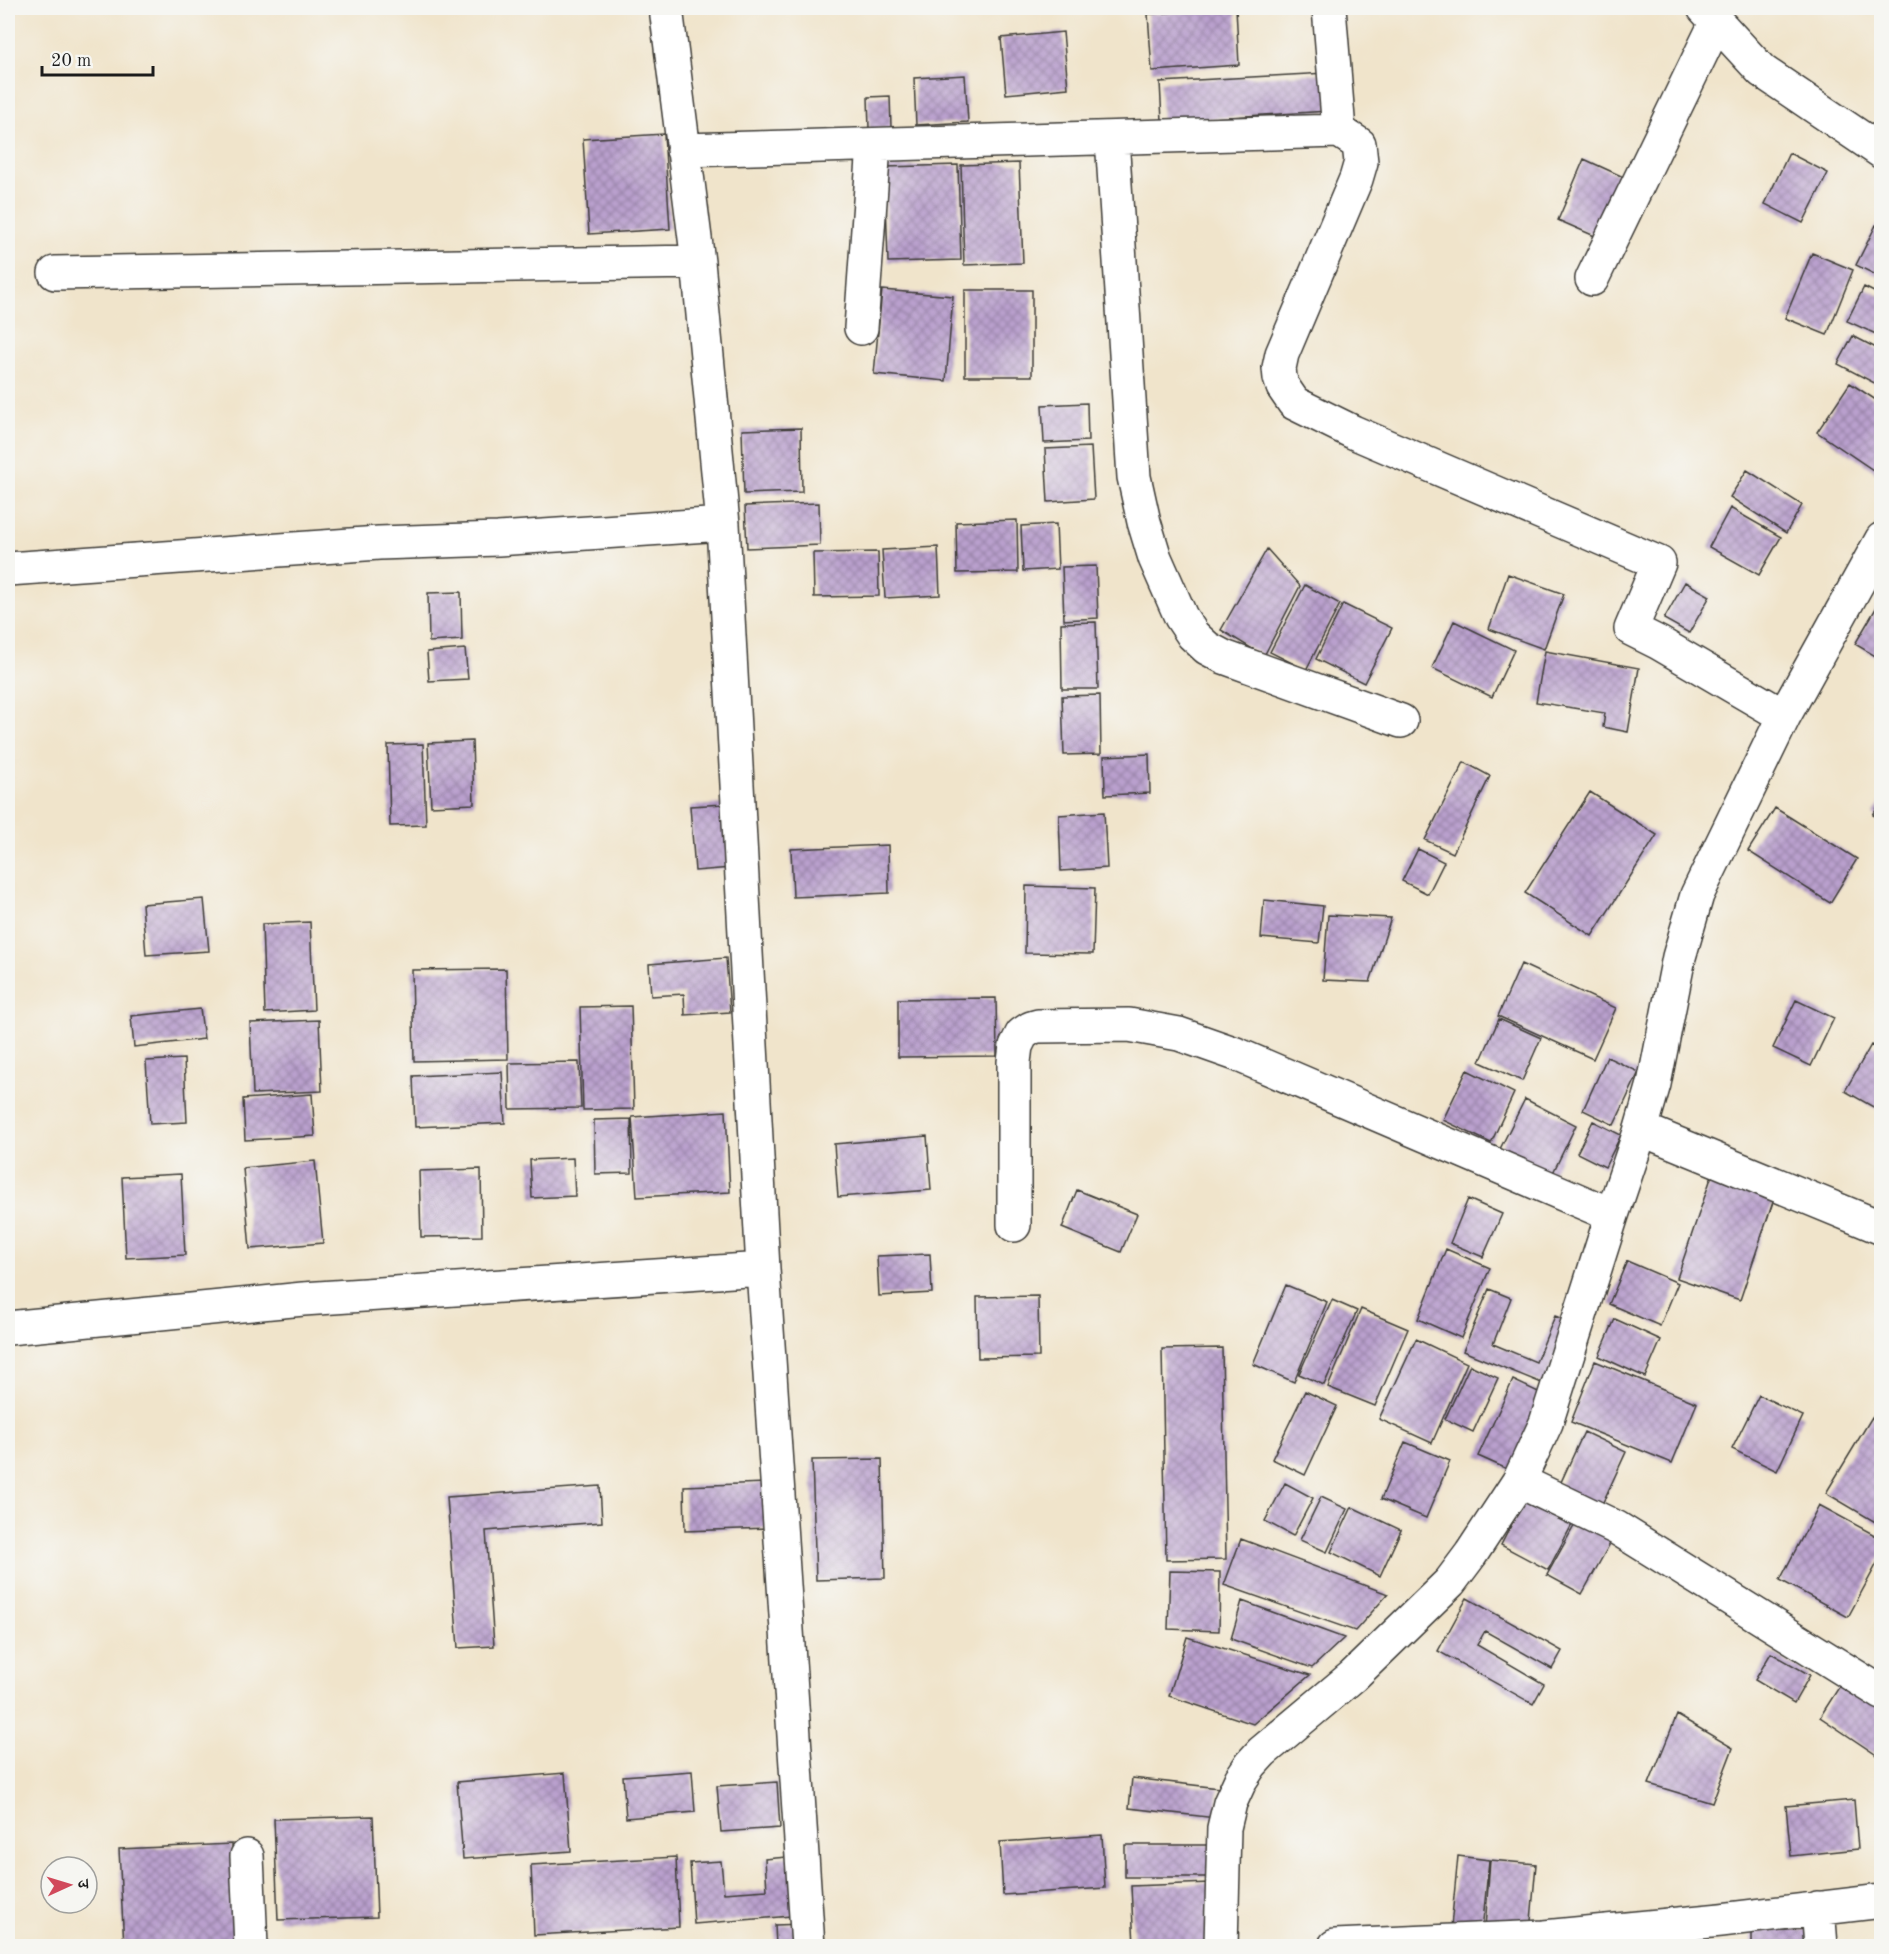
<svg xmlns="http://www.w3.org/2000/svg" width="1889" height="1954" font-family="'Old Standard TT','Noto Serif Devanagari',serif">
<defs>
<pattern id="building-cross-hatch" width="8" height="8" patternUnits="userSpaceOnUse" patternTransform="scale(1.5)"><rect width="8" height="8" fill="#baa0ce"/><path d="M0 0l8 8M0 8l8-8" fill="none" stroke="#9682a6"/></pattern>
</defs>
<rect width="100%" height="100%" fill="#f6f6f2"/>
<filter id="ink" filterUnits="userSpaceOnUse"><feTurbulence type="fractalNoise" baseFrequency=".0167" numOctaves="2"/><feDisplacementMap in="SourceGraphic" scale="12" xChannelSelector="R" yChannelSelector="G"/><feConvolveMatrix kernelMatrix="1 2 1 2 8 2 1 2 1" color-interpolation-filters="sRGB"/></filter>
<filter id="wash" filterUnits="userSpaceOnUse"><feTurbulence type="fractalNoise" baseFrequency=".008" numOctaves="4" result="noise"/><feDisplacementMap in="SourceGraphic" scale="24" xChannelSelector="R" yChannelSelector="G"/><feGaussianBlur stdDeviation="1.35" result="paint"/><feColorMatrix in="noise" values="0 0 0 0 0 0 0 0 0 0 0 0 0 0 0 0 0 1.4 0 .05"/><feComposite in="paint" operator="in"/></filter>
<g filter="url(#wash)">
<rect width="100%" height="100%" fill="#f0e4cb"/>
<g id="blocks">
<path fill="url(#building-cross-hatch)" d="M1236,8L1239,65L1152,71L1148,14Z
M1063,32L1068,88L1006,94L1001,38Z
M1326,73L1329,111L1162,121L1160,82Z
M965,75L968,122L916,125L914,78Z
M890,96L891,128L869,129L868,97Z
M664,134L670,229L589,234L583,139Z
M1789,153L1828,173L1803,223L1765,204Z
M1584,159L1632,181L1606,241L1558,220Z
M1019,163L1023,263L964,265L961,165Z
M958,165L961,260L888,262L885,167Z
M1876,225L1882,228V278L1856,265Z
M1812,253L1853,270L1827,335L1785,318Z
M1864,287L1882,296V327L1878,335L1847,321Z
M882,290L953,296L946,381L874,374Z
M965,290H1032V376H965Z
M1853,336L1882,351V387L1838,364Z
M1850,383L1882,404V476L1817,432Z
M1087,403L1088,441L1044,443L1042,405Z
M801,428L802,492L744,494L742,430Z
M1091,447L1094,499L1048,502L1045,449Z
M1747,470L1802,505L1786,533L1730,497Z
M819,503L820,545L747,548L745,506Z
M1730,508L1781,537L1759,575L1709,547Z
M1017,520L1018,572L957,573L956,522Z
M1056,524L1058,569L1023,571L1021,526Z
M938,547L940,595L885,598L882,550Z
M1267,549L1300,586L1264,656L1221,630Z
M878,552L879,596L814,597L813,553Z
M1096,566L1098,618L1064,620L1062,567Z
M1508,574L1564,594L1544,649L1489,629Z
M1685,582L1710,596L1689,633L1664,619Z
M1305,585L1340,604L1306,670L1270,652Z
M461,592L462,640L429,642L428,593Z
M1882,598V660L1855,644Z
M1343,604L1392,628L1364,683L1316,659Z
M1454,621L1514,650L1492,697L1432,668Z
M1096,622L1098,689H1062L1061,623Z
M465,649L468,679L429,681L427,652Z
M1545,651L1639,668L1628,732L1603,727L1605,713L1536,702Z
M1100,695L1101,754L1064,755L1062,696Z
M472,741L474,804L431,806L428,743Z
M423,744L426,825L390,826L388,745Z
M1149,754L1150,793L1105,795L1104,756Z
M1464,762L1490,776L1453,853L1425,840Z
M1590,792L1657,835L1592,936L1525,893Z
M1882,800V820L1873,815Z
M725,804L731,868L695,871L690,806Z
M1775,808L1857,859L1830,903L1748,851Z
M1104,812L1107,868L1061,871L1059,815Z
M888,845L889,893L793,897L791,849Z
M1418,849L1444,862L1428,894L1402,881Z
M1026,886L1095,888L1093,954L1025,953Z
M204,899L209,951L146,955L142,904Z
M1264,900L1323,906L1319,943L1261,938Z
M1328,915L1391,918L1370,982L1323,980Z
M310,922L314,1010L265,1013L262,924Z
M726,958L730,1012L685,1015L684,994L651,996L649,964Z
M1521,964L1616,1008L1593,1059L1498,1016Z
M506,969L508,1059L414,1061L412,970Z
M996,998L997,1056L898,1057V999Z
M1796,1000L1834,1018L1811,1066L1773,1048Z
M631,1006L634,1109L583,1110L580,1007Z
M200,1009L204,1039L134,1047L131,1016Z
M1499,1019L1541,1038L1522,1081L1480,1062Z
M319,1020L322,1091L253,1094L250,1023Z
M1871,1045L1882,1051V1112L1845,1091Z
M1607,1057L1639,1072L1614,1125L1583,1110Z
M184,1059L187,1122L150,1124L146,1061Z
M579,1062L581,1108L510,1109L509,1063Z
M1467,1070L1514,1093L1491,1143L1443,1120Z
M502,1072L505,1123L415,1127L413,1076Z
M312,1094L315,1136L245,1140L243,1099Z
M1525,1099L1576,1125L1549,1181L1497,1155Z
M726,1111L730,1192L637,1197L632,1117Z
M631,1119L632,1173L595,1174L594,1120Z
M1593,1121L1621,1135L1605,1167L1577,1153Z
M927,1136L931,1190L838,1197L834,1144Z
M573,1158L575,1196L532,1198L530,1160Z
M315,1161L323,1243L250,1249L243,1168Z
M481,1169L482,1236L421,1237L419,1171Z
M181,1174L185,1255L126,1258L122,1177Z
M1712,1175L1775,1196L1740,1300L1677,1278Z
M1077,1190L1137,1214L1121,1252L1062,1228Z
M1468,1199L1502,1214L1483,1257L1450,1243Z
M1446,1249L1490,1268L1461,1338L1418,1319Z
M930,1254L932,1293L879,1296L877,1256Z
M1627,1261L1678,1283L1660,1326L1609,1304Z
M1286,1285L1327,1302L1294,1382L1253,1364Z
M1489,1289L1511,1298L1493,1344L1536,1362L1555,1316L1570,1322L1544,1384L1463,1351Z
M1038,1296L1039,1357L978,1358L977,1297Z
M1332,1300L1357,1311L1324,1385L1299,1374Z
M1361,1309L1408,1329L1375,1406L1328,1387Z
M1615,1319L1661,1340L1645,1377L1599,1356Z
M1416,1339L1467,1363L1432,1443L1379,1419Z
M1222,1348L1226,1559L1166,1560L1162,1349Z
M1595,1361L1697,1403L1672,1463L1571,1422Z
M1470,1365L1498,1378L1473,1432L1445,1419Z
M1513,1380L1551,1398L1516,1473L1478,1456Z
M1305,1391L1337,1406L1305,1475L1272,1459Z
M1759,1395L1803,1416L1777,1471L1732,1449Z
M1872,1417L1882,1422V1526L1826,1493Z
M1584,1432L1626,1452L1598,1513L1556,1493Z
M1405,1442L1450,1461L1426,1518L1381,1499Z
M882,1459L885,1578L816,1580L812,1460Z
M766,1483L768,1528L685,1531L684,1486Z
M1285,1483L1313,1498L1293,1536L1265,1521Z
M600,1486L602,1522L486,1531L494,1646L458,1648L447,1497Z
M1529,1491L1576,1517L1548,1570L1501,1545Z
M1321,1497L1347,1509L1327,1552L1300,1540Z
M1819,1505L1882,1539V1554L1848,1617L1780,1580Z
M1352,1507L1401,1530L1380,1576L1331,1552Z
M1578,1519L1613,1538L1582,1594L1547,1575Z
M1241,1539L1388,1594L1355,1631L1224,1585Z
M1170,1571L1220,1572L1219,1631L1168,1629Z
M1467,1598L1562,1651L1552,1669L1485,1631L1477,1645L1544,1684L1533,1704L1438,1651Z
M1242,1601L1344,1638L1312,1668L1231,1639Z
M1187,1637L1310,1675L1253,1724L1169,1696Z
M1771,1653L1810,1675L1794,1703L1755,1680Z
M1843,1681L1882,1707V1750L1878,1756L1820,1717Z
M1677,1715L1733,1748L1712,1803L1649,1784Z
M692,1771L695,1812L626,1818L623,1776Z
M565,1773L571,1851L463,1859L457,1782Z
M1132,1778L1219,1788L1216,1818L1129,1808Z
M777,1782L780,1828L721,1832L717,1786Z
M1854,1800L1858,1849L1791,1856L1786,1806Z
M373,1816L377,1917L278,1920L274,1819Z
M1102,1835L1105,1888L1003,1895L1000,1842Z
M232,1844L236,1946H124L119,1849Z
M1125,1845H1213V1877H1125Z
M798,1856L803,1915L694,1924L690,1863L721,1861L724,1893L767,1890L765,1859Z
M1458,1856L1489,1860L1482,1931L1451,1927Z
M676,1857L679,1927L534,1935L531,1865Z
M1490,1860L1536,1864L1530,1932L1485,1928Z
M1210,1883L1213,1943L1134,1946L1131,1886Z
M804,1924L805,1946H776L775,1925Z
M1813,1929L1814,1946H1752V1931Z"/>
</g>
</g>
<g filter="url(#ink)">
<use href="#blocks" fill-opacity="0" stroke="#3c3a36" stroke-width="1.5"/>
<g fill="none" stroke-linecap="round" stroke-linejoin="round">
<g stroke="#3c3a36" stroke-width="36">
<path id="street" d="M666,8L698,262L723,524L763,1269L808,1946
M1329,8L1339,131
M1704,8L1762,71L1882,152
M1112,138L1134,477L1144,522L1155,558L1181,617L1193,635L1207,648L1224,657L1401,721
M683,150L1339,131L1359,144L1361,162L1356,179L1282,354L1279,368L1280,378L1283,387L1294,403L1353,432L1659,563L1631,629L1659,643L1784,716
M55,273L698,262
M1592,279L1716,23
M861,328L874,145
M8,569L379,543L498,539L723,524
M1641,1129L1882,1228
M1014,1225V1062L1016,1046L1022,1034L1031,1028L1038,1026L1129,1025L1179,1034L1236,1054L1612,1215
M8,1328L303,1299L763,1269
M1519,1481L1617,1528L1882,1693
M247,1856L251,1946
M1818,1908L1821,1946
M1221,1946L1224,1828L1230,1803L1241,1779L1251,1764L1262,1752L1353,1676L1450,1582L1471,1554L1519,1481L1546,1423L1612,1215L1641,1129L1654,1084L1679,957L1697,895L1784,716L1882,539
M1335,1946L1544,1937L1721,1920L1882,1901"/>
</g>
<use href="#street" stroke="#fff" stroke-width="33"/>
</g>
</g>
<rect width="1889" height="1954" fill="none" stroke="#f6f6f2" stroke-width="30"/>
<g transform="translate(69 1885) rotate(86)"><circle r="28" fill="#f6f6f2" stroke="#9f9f9c" stroke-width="1.5"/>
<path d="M0-4.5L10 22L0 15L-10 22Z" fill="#d1495b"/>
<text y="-9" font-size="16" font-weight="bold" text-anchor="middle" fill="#1c1c1c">उ</text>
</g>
<path d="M42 66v9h111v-9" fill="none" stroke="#1c1c1c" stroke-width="3"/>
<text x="51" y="66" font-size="18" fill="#1c1c1c" stroke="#f6f6f2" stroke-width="4.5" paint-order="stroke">20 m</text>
</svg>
